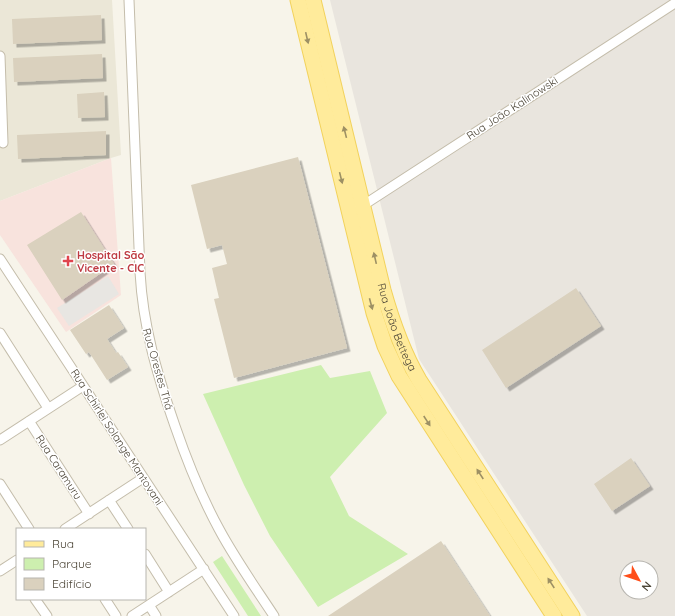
<svg xmlns="http://www.w3.org/2000/svg" width="675" height="616" font-family="Quicksand,sans-serif">
<defs>
<filter id="shadow"><feDropShadow dx="3.5" dy="3.5" stdDeviation="0" flood-color="#0004"/></filter>
</defs>
<rect width="100%" height="100%" fill="#f7f4ea"/>
<path fill="#ebe7d7" d="M0,0H112L121,155L111,158L0,201Z"/>
<path fill="#e9e5de" fill-rule="evenodd" d="M330,0H675V616H587L419,359ZM627,568H651V592H627Z"/>
<path fill="#f8e3dd" d="M111,158L121,295L66,332L0,235V201Z"/>
<path fill="#cdefaf" d="M321,365L330,378L370,371L387,413L330,477L349,516L408,554L318,607L270,536L244,485L203,394Z
M222,556L261,616H248L213,562Z"/>
<path fill="#e8e6e2" d="M108,276L119,294L69,326L57,308Z"/>
<path fill="#dad1be" filter="url(#shadow)" d="M101,15L102,40L13,44L12,19Z
M102,54L103,78L14,82L13,58Z
M104,92L105,117L78,118L77,94Z
M106,131V155L18,159L17,135Z
M298,157L347,348L234,378L214,299L219,298L212,268L227,264L222,245L207,249L191,185Z
M81,212L114,264L62,300L27,245Z
M576,288L601,326L506,388L482,350Z
M109,305L124,328L107,339L116,353L118,352L128,367L107,380L89,352L86,354L70,330Z
M631,458L650,486L612,511L594,484Z
M441,541L490,616H328Z"/>
<g fill="none" stroke-linecap="round" stroke-linejoin="round">
<g stroke="#c4bdab" stroke-width="11">
<path id="street" d="M129,0L140,272C143,327 157,374 175,426C187,461 201,496 219,529C235,559 255,587 274,616
M0,56L3,143
M359,208L675,3
M0,259L234,616
M0,333L48,408
M29,421L89,514
M0,440L83,386
M0,484L29,529
M109,500L128,529
M65,529L143,478
M145,554L169,592
M0,571L17,560
M35,599L47,616
M105,599L116,616
M149,605L156,616
M132,616L204,569"/>
</g>
<g stroke="#f2d25c" stroke-width="17">
<g id="primary">
<path d="M298,0L374,313L385,346L399,376L554,616"/>
<path id="s1" d="M313,0L383,290C392,322 402,351 419,380L572,616"/>
</g>
</g>
<use href="#street" stroke="#fff" stroke-width="9"/>
<use href="#primary" stroke="#ffeb9b" stroke-width="15"/>
</g>
<defs><path id="oneway-solid" d="M-6-.8H1V-3.2L6.5 0L1 3.2V.8H-6Z"/></defs>
<g fill="#9d9064">
<use href="#oneway-solid" transform="translate(307 38) rotate(77)"/>
<use href="#oneway-solid" transform="translate(345 132) rotate(-104)"/>
<use href="#oneway-solid" transform="translate(341 178) rotate(76)"/>
<use href="#oneway-solid" transform="translate(375 258) rotate(-103)"/>
<use href="#oneway-solid" transform="translate(371 304) rotate(75)"/>
<use href="#oneway-solid" transform="translate(427 421) rotate(57)"/>
<use href="#oneway-solid" transform="translate(480 474) rotate(-123)"/>
<use href="#oneway-solid" transform="translate(551 583) rotate(-123)"/>
</g>
<path fill="#e0444e" stroke="#fff" stroke-width="1.5" d="M66 255h4v4h4v4h-4v4h-4v-4h-4v-4h4z"/>
<g text-anchor="middle" stroke-width="3" stroke-linejoin="round" paint-order="stroke">
<g font-size="11" fill="#4c4537" stroke="#fff">
<text transform="translate(512 108) rotate(-33)" y="4">Rua João Kalinowski</text>
<text dy="4" stroke="none"><textPath href="#s1" startOffset="338">Rua João Bettega</textPath></text>
<text transform="translate(158 369) rotate(74)" y="4">Rua Orestes Thá</text>
<text transform="translate(117 437) rotate(57)" y="4">Rua Schirlei Solange Mantovani</text>
<text transform="translate(59 467) rotate(57)" y="4">Rua Caramuru</text>
</g>
<g font-size="11" font-weight="bold" fill="#be3a42" stroke="#fff" text-anchor="start">
<text x="77" y="259">Hospital São<tspan x="77" dy="13">Vicente - CIC</tspan></text>
</g>
</g>
<rect x="16" y="528" width="130" height="72" fill="#ffffff" stroke="#b7b5af"/>
<rect x="24" y="541" width="20" height="6" fill="#ffeb9b" stroke="#b7b5af"/>
<text x="52" y="548" font-size="12" fill="#4c4537">Rua</text>
<rect x="24" y="558" width="20" height="12" fill="#cdefaf" stroke="#b7b5af"/>
<text x="52" y="568" font-size="12" fill="#4c4537">Parque</text>
<rect x="24" y="578" width="20" height="12" fill="#dad1be" stroke="#b7b5af"/>
<text x="52" y="588" font-size="12" fill="#4c4537">Edifício</text>
<g transform="translate(639 580) rotate(130)"><circle r="19" fill="#ffffff" stroke="#b7b5af"/>
<path d="M0-3L7 15L0 10L-7 15Z" fill="#ff4e19"/>
<text y="-6" font-size="11" font-weight="bold" text-anchor="middle" fill="#4c4537">N</text>
</g>
</svg>
